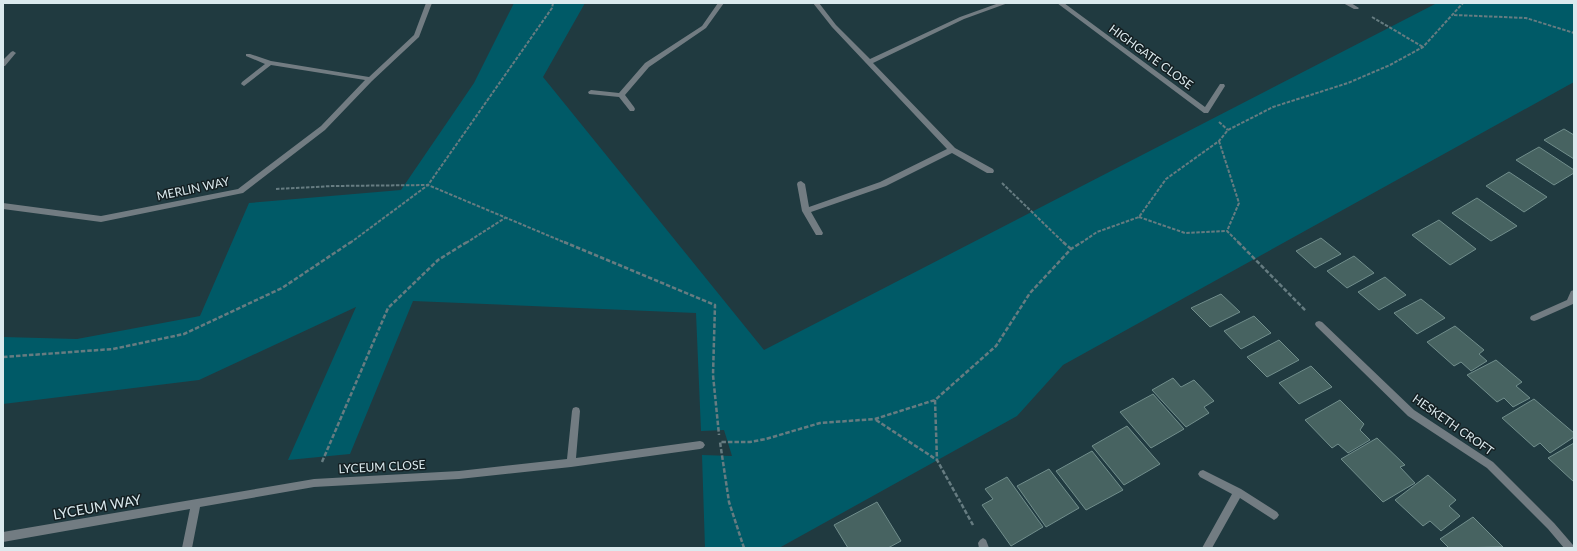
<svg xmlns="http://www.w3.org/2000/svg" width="1577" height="551" font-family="Lato,sans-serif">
<rect width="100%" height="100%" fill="#203a40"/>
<path fill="#005a67" d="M514,3H585L543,77L764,350L1437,3H1574V82L1063,365L1017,416L779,548H705L702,455L732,456L724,430L701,431L696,313L413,301L350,454L288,460L356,307L199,380L3,404V337L77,339L200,316L249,203L401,190L474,83Z"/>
<path fill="#476361" stroke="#718e8c" d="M1564,129L1574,135V159L1544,140Z
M1539,147L1574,170V173L1554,185L1516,160Z
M1509,172L1547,197L1524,212L1486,186Z
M1477,198L1517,226L1491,241L1452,213Z
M1439,220L1476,249L1450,265L1412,235Z
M1321,238L1341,254L1315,268L1296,251Z
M1354,256L1374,273L1347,288L1327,271Z
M1385,277L1406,295L1379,310L1358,292Z
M1221,294L1240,312L1210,327L1191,308Z
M1421,299L1445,318L1417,334L1394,313Z
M1254,316L1271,333L1241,349L1224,331Z
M1455,326L1484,350L1479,354L1487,361L1471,371L1461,362L1454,366L1427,342Z
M1279,340L1299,360L1267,377L1247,357Z
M1496,360L1522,382L1516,386L1530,398L1513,407L1504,398L1497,402L1467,375Z
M1311,366L1332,387L1299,404L1279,383Z
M1173,378L1181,387L1194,380L1214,401L1204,407L1209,413L1186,427L1152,390Z
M1153,394L1184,429L1151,448L1120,412Z
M1534,399L1574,433V437L1550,453L1540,443L1534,447L1502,418Z
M1340,400L1364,424L1360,430L1370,440L1348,453L1338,444L1332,448L1305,420Z
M1127,426L1160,464L1124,485L1092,446Z
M1377,438L1405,465L1400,467L1415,483L1383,502L1341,459Z
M1574,443V482L1548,458Z
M1092,451L1123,490L1086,510L1056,471Z
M1049,469L1079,508L1046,527L1017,486Z
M1428,475L1456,500L1449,506L1460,516L1441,531L1430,521L1423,526L1395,500Z
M1007,477L1043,527L1011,546L982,505L993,499L985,489Z
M877,502L901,541L888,548H848L834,525Z
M1473,517L1503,547L1449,548L1440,539Z"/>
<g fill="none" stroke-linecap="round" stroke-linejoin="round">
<path stroke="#667c81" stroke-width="2" stroke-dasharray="3.5 1.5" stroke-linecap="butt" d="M1454,15L1526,18L1574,33
M1372,17L1423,47
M1219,122L1228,130
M1219,141L1239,203L1227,231
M1002,183L1064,243
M276,189L333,186L428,185L566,243
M1139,217L1185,233L1227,231L1239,243
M350,243L428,185L552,8L553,3
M466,243L505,218
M1081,243L1097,232L1139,217L1166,179L1219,141L1228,130L1273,107L1348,83L1390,65L1423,47L1463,3"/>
<path stroke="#667c81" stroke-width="2.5" stroke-dasharray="4.5 2" stroke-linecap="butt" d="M564,242L715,305L713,375L719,435
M1063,242L1071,249
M1238,242L1306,311
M3,357L113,349L184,334L282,288L351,242
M935,400L937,460
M876,420L937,460L973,525
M322,462L388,308L438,260L467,242
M744,548L729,502L720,442H750L766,439L820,423L875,419L935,400L996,346L1030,293L1071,249L1082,242"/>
<path fill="#727c82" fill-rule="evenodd" d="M426,3H432L419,37L372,81L325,130L243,193L101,222L3,209V203L101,216L238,189L321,126L365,80L271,65L244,86L241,84L242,82L265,64L246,56V54H250L271,61L369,77L414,35Z
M718,3H724L706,28L649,67L625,95L634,107L635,109L634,111H630L619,97L589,94L588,92L591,90L619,93L645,63L702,26Z
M813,3H819L836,25L870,59L960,17L999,3H1008L964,19L873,63L955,148L993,169L994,171L993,173H987L952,153L886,186L811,212L823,233L822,235H816L802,211L797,184L798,182L801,181L805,184L809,207L880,182L947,149L832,27Z
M1057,3H1064L1205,107L1220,84H1224L1225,86L1208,113H1204Z
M1343,3H1351L1359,8L1358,9H1354Z
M13,51L16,53L15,54L5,66H3V60L11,52Z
M1574,290L1573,304L1537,320L1534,321L1531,320L1530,318L1531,316L1567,300L1571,291Z
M1319,321L1322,322L1414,410L1493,462L1554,523L1573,545L1574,548H1564L1548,529L1487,468L1408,416L1316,326L1315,324L1316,322Z
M576,407L579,408L580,411L576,458L700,441L703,442L705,445L703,448L700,449L571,467L459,479L314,487L200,507L192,548H182L190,509L3,542V532L314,479L459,471L567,459L572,411L573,408Z
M1203,470L1241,489L1277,512L1279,515L1277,518L1274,520L1271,518L1240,498L1212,548H1202L1232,494L1200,477L1198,474L1200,471Z
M983,538L986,540L989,548H979L978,543L980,540Z"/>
</g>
<g text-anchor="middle" stroke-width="3" stroke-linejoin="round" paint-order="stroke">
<g font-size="12" fill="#dbeaee" stroke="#141f22">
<text transform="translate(1151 57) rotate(36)" y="4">HIGHGATE CLOSE</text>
<text transform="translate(193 189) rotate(-12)" y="4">MERLIN WAY</text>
<text transform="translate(1453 425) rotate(35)" y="4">HESKETH CROFT</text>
<text transform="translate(382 467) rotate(-3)" y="4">LYCEUM CLOSE</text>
</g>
<g font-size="14" fill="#dbeaee" stroke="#141f22">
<text transform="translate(97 507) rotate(-10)" y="5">LYCEUM WAY</text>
</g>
</g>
<rect width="1577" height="551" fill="none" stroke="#dbeaee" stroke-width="8"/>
</svg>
